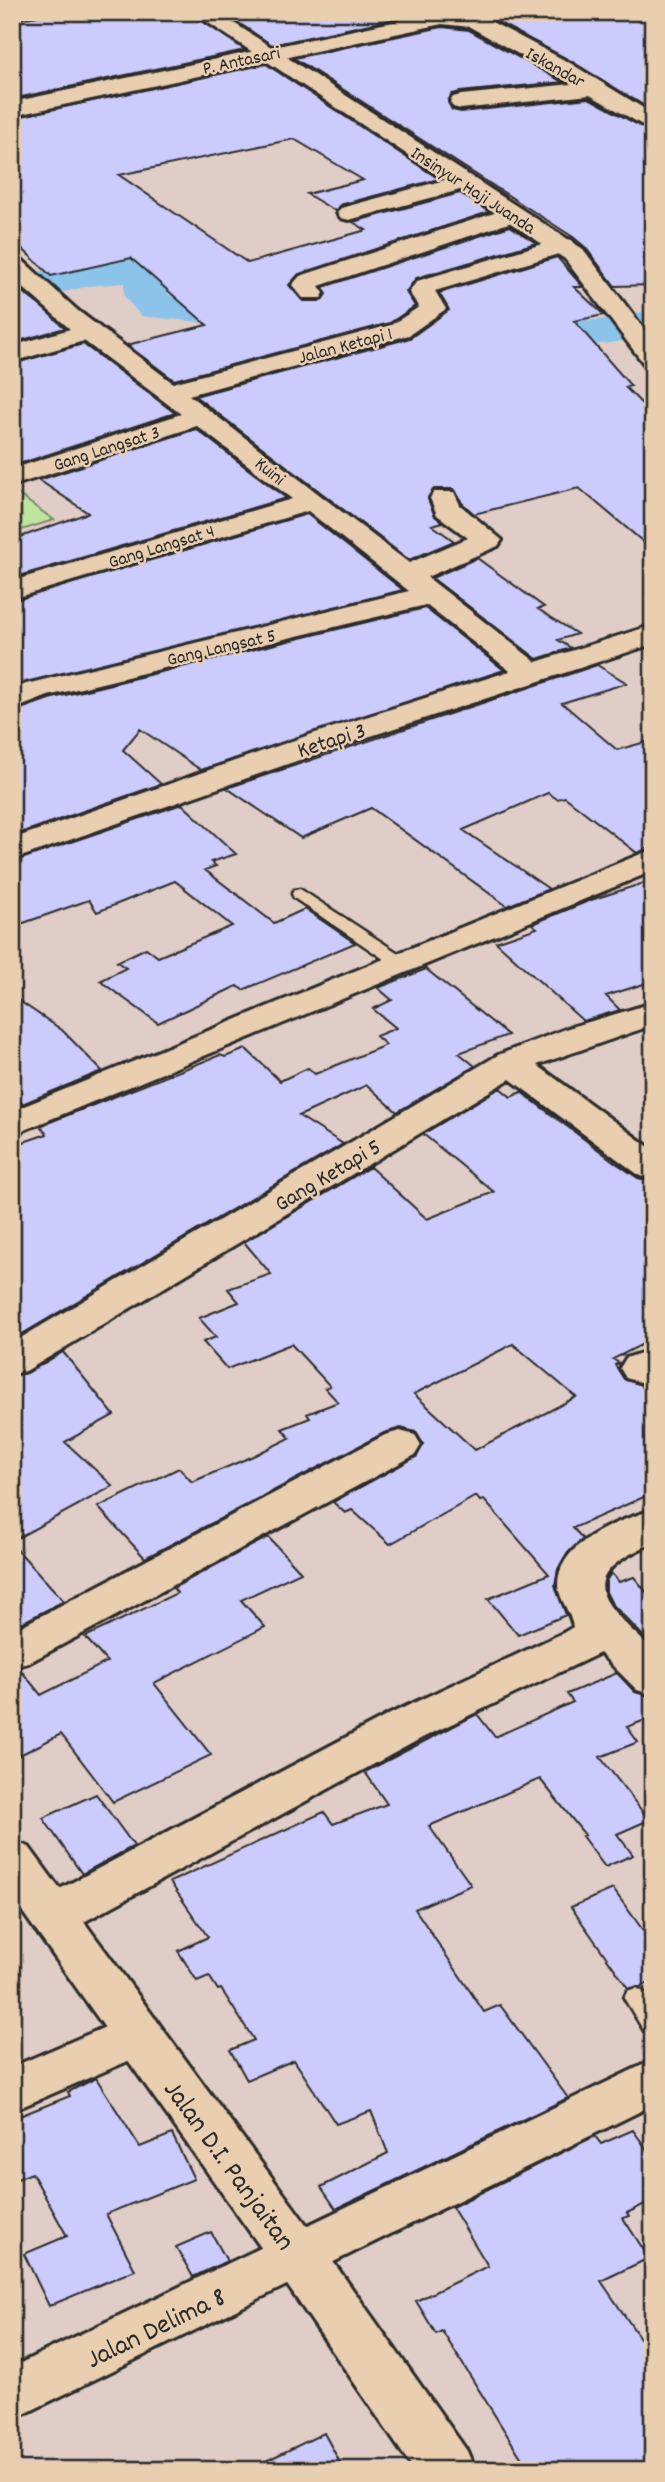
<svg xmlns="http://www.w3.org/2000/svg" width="665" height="2482" font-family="Dekko,sans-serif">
<rect width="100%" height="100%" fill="#e0cdc7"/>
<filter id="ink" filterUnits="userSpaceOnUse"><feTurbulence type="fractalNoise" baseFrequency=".0143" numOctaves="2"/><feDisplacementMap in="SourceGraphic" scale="14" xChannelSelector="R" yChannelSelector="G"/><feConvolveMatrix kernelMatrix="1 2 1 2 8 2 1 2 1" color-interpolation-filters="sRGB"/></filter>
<g filter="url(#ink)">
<path fill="#bfe49f" stroke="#758865" stroke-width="2" d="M12,490L54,520L12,533Z"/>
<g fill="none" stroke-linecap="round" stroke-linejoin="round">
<path fill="#8cc3ea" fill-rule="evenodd" d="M402,252L499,277L505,286L508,311L522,321L597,320L653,310V336C613,343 482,367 465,315C463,309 464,300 463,294L419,282L422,287L413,303L398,307L383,303L377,294L378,291L358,272L367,258Z
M104,258H137L152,262L167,284L168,295L244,302L252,321L280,324L287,333L280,342L247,347L217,337L209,323L141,316L124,296V283L89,286L12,304V278Z"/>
</g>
<path fill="#cbcbfd" stroke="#2b2b2b" stroke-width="2" fill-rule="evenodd" d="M63,12H189L245,50L12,99V20Z
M222,12H426L272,45Z
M479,12H637L653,22V111L571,61Z
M442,27L469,30L563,82L460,92L452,94L448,101L452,110L461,112L589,98L653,133V285L615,286L585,247L573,237L294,58Z
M266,64L439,179L340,205L335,211L307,194L363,180L294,139L119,175L248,263L363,231L366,230L353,222L460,193L489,212L299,274L289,285L303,301H321L326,294L323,287L510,226L536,243L416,278L406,292L415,306L390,323L174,380L127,345L207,325L131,258L51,276L12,239V118Z
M557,257L583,287H574L604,315L574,321L631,386L625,387L653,415V550L579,488L474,514L462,503L454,489H434L428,499L435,516L443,522L432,525L454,541L409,560L195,396L410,338L449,310L439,293Z
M12,284L43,308L65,328L12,343Z
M83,344L175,413L16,465L12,463V364Z
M196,429L286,498L12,578V540L88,513L39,480Z
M307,514L403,590L12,687V601Z
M477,558L544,607L538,609L577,634L558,640L571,648L537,659L432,578Z
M425,608L504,670L201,770L140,729L123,750L161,784L12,836V712L49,699Z
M597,665L627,683L562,703L617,750L653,740V847L637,853L565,797L557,799L548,793L463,830L549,889L507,906L371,808L301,838L227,788Z
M182,804L236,854L211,862L216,866L205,870L274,923L305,909L355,943L243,990L237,986L158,1023L100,981L126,968L117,962L146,948L158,957L232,926L175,881L97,912L89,900L12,927V862Z
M653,880V981L606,996L620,1010L583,1021L496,942L537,928L532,924L591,900Z
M426,969L508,1035L459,1053L475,1066L397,1112L367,1085L299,1116L343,1144L12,1340V1146L47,1134L40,1126L220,1055L225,1057L246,1049L280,1081L308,1068L315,1074L386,1045L376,1036L396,1028L373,1009L392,1000L378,988Z
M12,996L62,1030L102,1071L22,1104L12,1092Z
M500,1088L511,1097L521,1092L616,1163L638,1178L653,1182V1339L613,1359L619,1363L615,1365L624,1379L639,1384L653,1396V1493L573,1528L583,1539L566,1555L558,1569L555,1585L566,1615L518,1635L488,1599L549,1574L484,1500L480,1501L476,1496L390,1544L352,1510L345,1513L333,1502L417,1456L423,1444L416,1432L401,1428L384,1433L145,1558L98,1507L179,1468L192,1482L253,1456L290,1438L282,1429L310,1418L307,1414L338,1402L325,1388L330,1386L291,1344L227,1369L203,1342L216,1337L199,1318L239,1302L228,1289L271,1274L244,1242L370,1167L427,1219L494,1192L423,1134ZM513,1344L576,1397L475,1450L414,1394Z
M63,1352L114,1415L65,1442L113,1486L12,1541V1376L27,1373Z
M268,1537L301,1572L241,1600L265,1627L154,1683L211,1755L113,1802L61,1734L12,1759V1669L19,1668L41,1695L107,1662L85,1637L177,1593L173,1588Z
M12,1544L64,1601L12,1628Z
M611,1573L619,1582L634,1577L653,1600V1646L612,1604L606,1592V1581Z
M617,1673L635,1692L653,1697V1717L627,1727L638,1742L600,1757L649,1820L617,1834L633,1855L605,1867L582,1836L585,1835L540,1779L429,1826L471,1885L415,1909L484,2012L500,2005L568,2098L336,2209L321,2187L388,2153L371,2111L336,2124L294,2060L247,2080L230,2050L254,2040L221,1989L218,1990L209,1976L197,1981L178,1951L208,1937L170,1882L324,1812L333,1824L387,1804L365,1772L477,1714L495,1737L573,1702L567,1694Z
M96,1794L134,1846L82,1874L43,1818Z
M613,1889L653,1944V1981L640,1987L628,1988L571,1907Z
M96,2078L140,2147L172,2134L194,2179L106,2214L135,2270L49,2306L24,2254L67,2236L32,2173L12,2181V2119L70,2096L68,2092Z
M633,2130L653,2158V2200L627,2213L629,2216L623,2218L649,2258L601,2281L653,2357V2470H529L442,2331L436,2334L416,2301L488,2266L452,2207L595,2136L601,2144Z
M211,2232L227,2261L193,2277L176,2247Z
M324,2433L344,2470H247Z"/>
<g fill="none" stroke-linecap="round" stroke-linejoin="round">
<g stroke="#2b2b2b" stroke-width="5">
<path id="lane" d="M300,889L406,958L409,962L406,966H394L294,898L292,894L294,890Z
M636,1988C657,1995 653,2016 653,2034L644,2031L624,1998L627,1991Z"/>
</g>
<g stroke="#2b2b2b" stroke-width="6">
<path id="street" d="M440,12H473L570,63L653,114V131L590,95L461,109L453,107L450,102L453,97L461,95L572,84L470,27L442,24L12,116V102Z
M463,175L471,177L475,182L471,187L349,220L341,218L337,213L341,208Z
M513,207L521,209L525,214L521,219L319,286L324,293L321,298H303L292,285L300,276Z
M563,238L572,240L575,245L572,250L435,291L446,309L409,335L189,395L409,563L468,538L437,515L430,498L434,492H454L460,505L502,540L498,546L427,577L536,662L653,625V644L331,749L12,860V839L309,735L510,671L426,605L48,696L12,710V690L26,684L409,591L308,511L12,599V581L292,499L197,426L12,486V469L181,414L84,341L12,362V346L70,329L12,278V257L21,259L77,310L173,383L391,325L419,307L409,292L417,281Z
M653,849V871L12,1135V1111Z
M653,1003V1025L537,1065L653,1150V1180L640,1176L510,1079L26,1371L12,1374V1343L498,1055L568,1028Z
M653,1349V1378L640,1382L626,1378L620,1368L626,1358Z
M400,1431L415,1435L421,1445L415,1455L28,1663L12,1667V1631L385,1435Z
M653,1510V1543C569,1579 604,1603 653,1650V1695L637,1690L600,1653L422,1738L69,1930L52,1935L35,1930L28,1916L35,1902L390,1714L563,1633L573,1627C571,1612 559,1600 558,1585C558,1542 619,1520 653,1510Z
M138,2013L156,2019L163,2034L156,2049L12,2111V2067Z
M653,2060V2105L12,2420V2367Z"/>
</g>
<g stroke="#2b2b2b" stroke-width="6">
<path id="secondary" d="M192,12H217L583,249L653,341V367L644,364L565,259Z
M12,1841L29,1847L317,2239L467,2451L475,2470H414L279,2273L12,1897Z"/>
</g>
<use href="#lane" fill="#e9ceb0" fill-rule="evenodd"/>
<use href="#street" fill="#e9ceb0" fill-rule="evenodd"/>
<use href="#secondary" fill="#e9ceb0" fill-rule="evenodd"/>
</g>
</g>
<g text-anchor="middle" stroke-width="5" stroke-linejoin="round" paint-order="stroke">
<g font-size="19" fill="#2b2b2b" stroke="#e9ceb0">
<text transform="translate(241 59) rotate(-12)" y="7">P. Antasari</text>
<text transform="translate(556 66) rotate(29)" y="7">Iskandar</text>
<text transform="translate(474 189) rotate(33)" y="7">Insinyur Haji Juanda</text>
<text transform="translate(345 344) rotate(-15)" y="7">Jalan Ketapi 1</text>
<text transform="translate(106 447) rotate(-18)" y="7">Gang Langsat 3</text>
<text transform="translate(271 470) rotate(39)" y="7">Kuini</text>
<text transform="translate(161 545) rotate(-17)" y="7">Gang Langsat 4</text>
<text transform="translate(221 646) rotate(-13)" y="7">Gang Langsat 5</text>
</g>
<g font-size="23" fill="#2b2b2b" stroke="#e9ceb0">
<text transform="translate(331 739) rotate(-18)" y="8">Ketapi 3</text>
<text transform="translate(327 1174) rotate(-31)" y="8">Gang Ketapi 5</text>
</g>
<g font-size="28" fill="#2b2b2b" stroke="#e9ceb0">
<text transform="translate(231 2164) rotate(54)" y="10">Jalan D.I. Panjaitan</text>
<text transform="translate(155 2326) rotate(-26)" y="10">Jalan Delima 8</text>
</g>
</g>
<rect width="665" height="2482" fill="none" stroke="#e9ceb0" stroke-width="42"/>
<rect x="21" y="21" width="623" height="2440" fill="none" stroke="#2b2b2b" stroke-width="2.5" filter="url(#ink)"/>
</svg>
